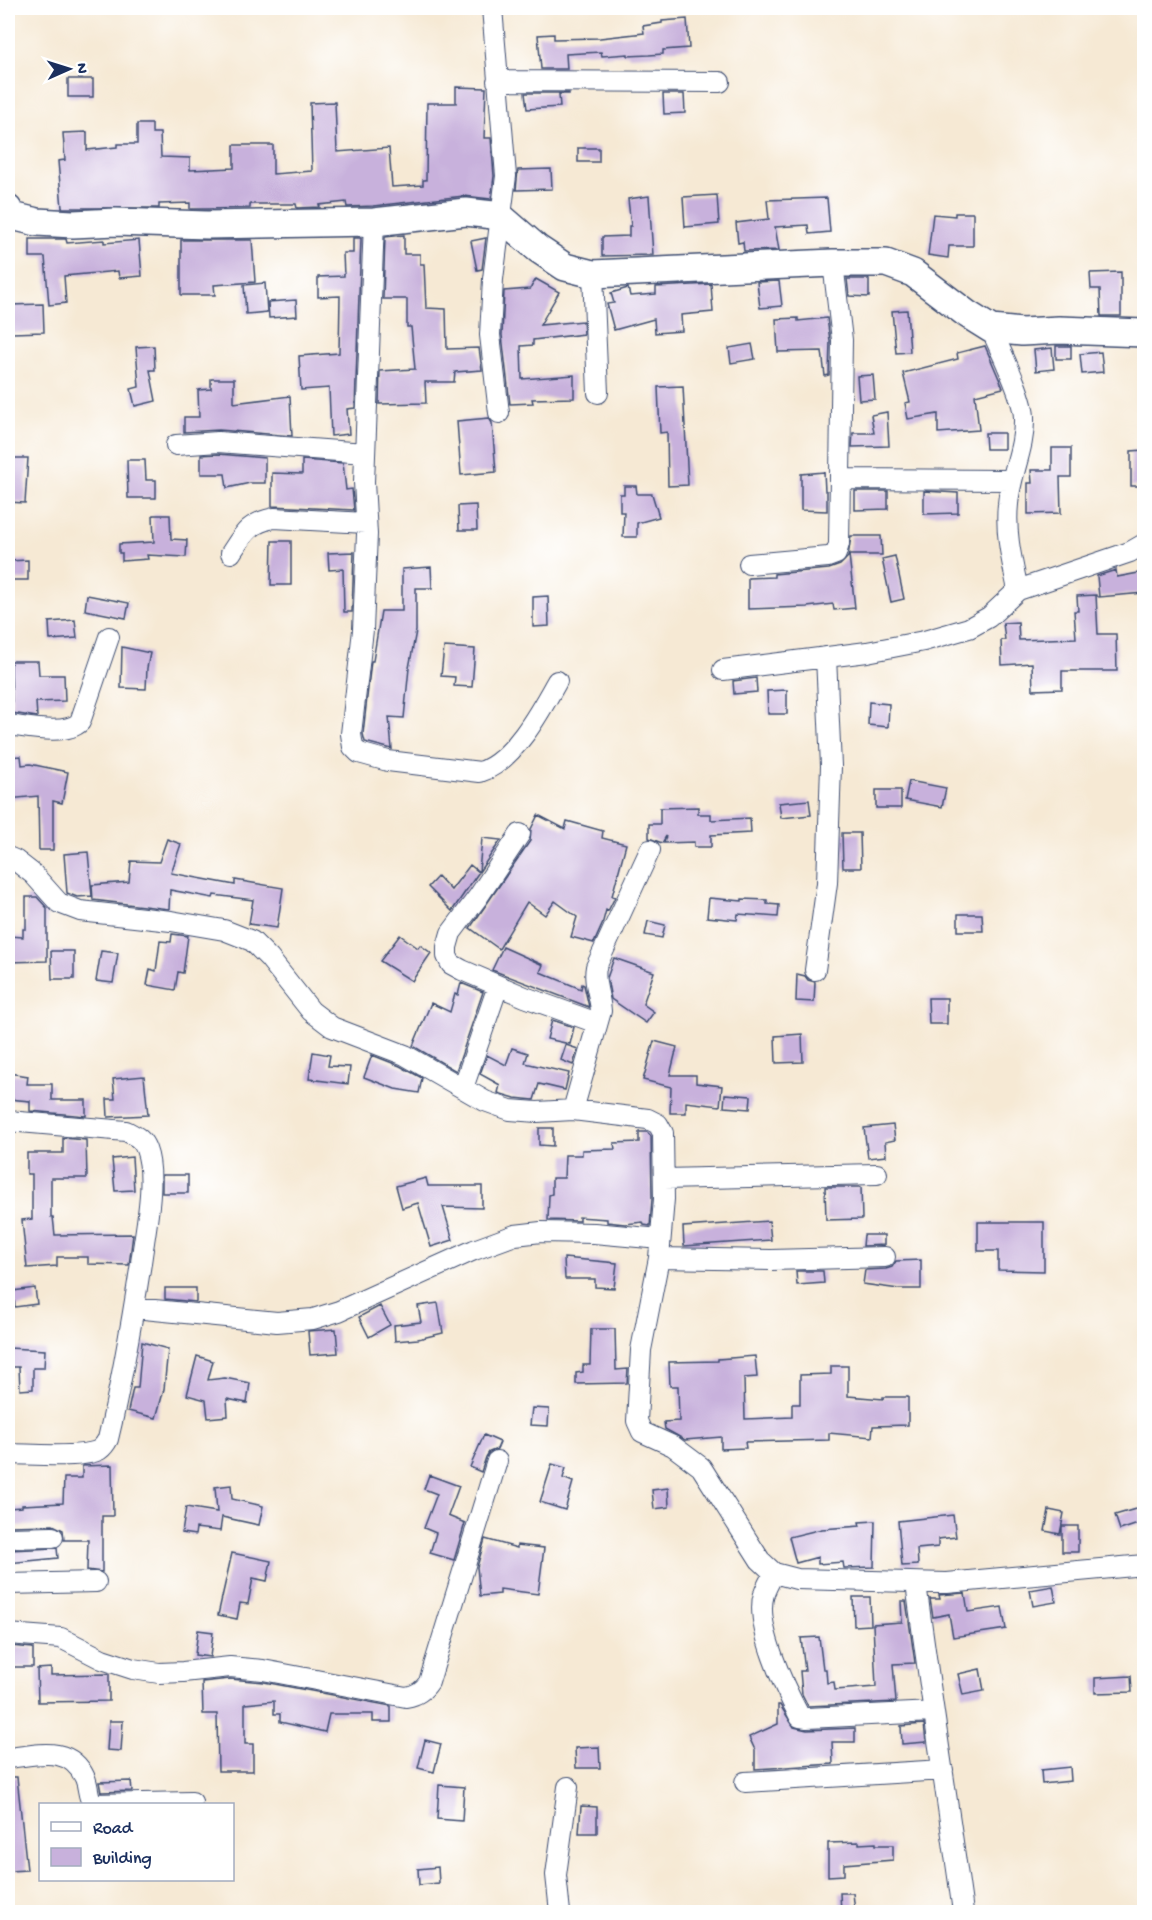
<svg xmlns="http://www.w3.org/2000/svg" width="1152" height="1920" font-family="'Gochi Hand',sans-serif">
<rect width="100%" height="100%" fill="#fff"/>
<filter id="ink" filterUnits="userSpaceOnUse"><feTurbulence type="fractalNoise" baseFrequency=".0167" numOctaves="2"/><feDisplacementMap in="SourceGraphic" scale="12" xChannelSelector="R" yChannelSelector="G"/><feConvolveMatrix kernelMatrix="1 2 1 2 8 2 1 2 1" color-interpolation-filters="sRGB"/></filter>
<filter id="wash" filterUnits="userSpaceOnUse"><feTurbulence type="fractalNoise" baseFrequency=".008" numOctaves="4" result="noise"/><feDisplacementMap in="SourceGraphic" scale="24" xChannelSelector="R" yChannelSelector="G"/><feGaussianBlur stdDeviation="1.35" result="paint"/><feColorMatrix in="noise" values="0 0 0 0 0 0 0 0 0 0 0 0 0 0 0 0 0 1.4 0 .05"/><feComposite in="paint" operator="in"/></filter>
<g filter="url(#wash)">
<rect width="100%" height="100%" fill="#f6e9d4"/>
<g id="blocks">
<path fill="#c8b1dc" d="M687,19L689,48L663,50V54L649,55L628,56V54L602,56L601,52L566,54L567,69H541L538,35L554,34V39L600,38L644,33L643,26L662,23V21Z
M68,79H93V97H68Z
M456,87L486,88L484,138H491L494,176L491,199L464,196L373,206L347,207L346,202L319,205L320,207L297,208L296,204H250V208L207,209H190V203L159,204V208H62L58,161L65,160L63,133L87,132V150L117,147V144H137V124H152V133H160L161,157L190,158V170L234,168V145H273V174L312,171L310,103L335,102L337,152L389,148L392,187L423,185V180H426L427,103H456Z
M525,93H569V94H559L560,107L527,109Z
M663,94H684L685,113L664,114Z
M578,148H599V162H578Z
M551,169L552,189L516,190L518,170Z
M717,195L719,224L685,227L683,197Z
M649,196L653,255L602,256V237L629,236V226H631L628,199Z
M827,198L830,232L809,234L808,225L775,227L779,250L744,251L743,242L738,243L736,223L769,219L767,200Z
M955,213H973V246H949L948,258L928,255L933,214L955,216Z
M404,235V254H420V264H424L426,308L446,309L447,349L479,348L482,370L455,372L454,382H425L426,403L379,404L380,371L415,369L411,327H407V299H383L385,237Z
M353,238H361L355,408L347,409L349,434L331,436L329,388L301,390L299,356L339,353L340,296L318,297V277L344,276L343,253H353Z
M486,238L482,269L477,270L471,241Z
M30,239H66L67,243L104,240V243L139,240L142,276L119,278L118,271L64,276L66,303L49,305L45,257H30Z
M181,240H252L255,282L214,285L215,295H181Z
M1121,272V316H1101L1100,289H1091L1090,273Z
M536,279L559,292L540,325L583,321L584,334L533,340V345L521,346L522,379L574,375V398L532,399L533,403L510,404L502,335L504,291L530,289Z
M847,279H869V297L849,296Z
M779,281L782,306L760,308L757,282Z
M265,283L267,312L246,314L244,285Z
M711,284L713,312L681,315L682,331L655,333L654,319L614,330L607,304L614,303L611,293L628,288L630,296L656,294V287Z
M296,300L297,316L269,318L268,302Z
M43,304L44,332L12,333L10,305Z
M907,310L910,352L896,353L892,311Z
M798,318V321L827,318L830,341L829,375L825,376L822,351L778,352L776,319Z
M752,344L755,359L731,363L729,348Z
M154,346L155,370H150L156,401L135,406L131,389L139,387L136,347Z
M985,346L1003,388L975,395L979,430L938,433V414L908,419L905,403L910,402L903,373L958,359L957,353Z
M1056,346H1071V359H1056Z
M1052,348L1054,369L1036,371L1034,350Z
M1101,352L1103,372L1082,374L1080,354Z
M873,375L875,399L859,400L857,376Z
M211,379H234V403L290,396L292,436L219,430L184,432V417H199L198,390L211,389Z
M683,386L688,485L668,486L667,432L660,433L658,387Z
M887,412L889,446L852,447L853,433H874L871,415Z
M489,418L492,423L496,472L461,475L457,421Z
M985,433H1004V449H986Z
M1052,448H1071V477H1060L1061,513L1028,514V483H1032L1031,470H1052Z
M1144,450V486H1131V451Z
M218,454L265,458V483H250L227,488L225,474H201V455Z
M9,458H28L25,503L8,502Z
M127,460H145L146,480H156V498H128Z
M302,460L343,463L346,490L352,489L354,510L272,506V473L302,474Z
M824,472L825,491H827V511L801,510V474Z
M624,486H636L637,494H652L659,517L637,523V537H623L624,512H620V494H624Z
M855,491H888V509L855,510Z
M924,491L958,493V513L924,514Z
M476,505L477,530H459L458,506Z
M153,515H170L171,539L187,540L186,557L147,555L148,559L122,561V553H119V544L154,542Z
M851,536H881L882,555H849L855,608L834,610L833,604L807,607L748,609V578L774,577V574L829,569L840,565L848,557Z
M272,541H291V585H271Z
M354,552L352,612H344L343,569L329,570L328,553Z
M895,556L904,599L891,602L882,559Z
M28,560V580H8V561Z
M431,567L432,588H416V631L409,668L404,718L389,717L392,749L365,742L363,734L371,661H373L381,611H402V569Z
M1116,570L1117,577L1144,572V593L1099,597L1097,576Z
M87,595L129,603L126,618L85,610Z
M1096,595L1098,634H1116L1117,671H1062V689L1033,690L1032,663L1002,665L1001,640H1005L1003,623L1018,622L1019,640L1076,638L1074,611H1078L1077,596Z
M548,596L549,626L533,627V597Z
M75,620L77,638L50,640L49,622Z
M122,647L150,653L147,668L146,689L121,688Z
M444,647L475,649L472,687L454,686L455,677L441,676Z
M11,661H38L39,675H64L65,701L36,702L37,717L12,713Z
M756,678L757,692L734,694L733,681Z
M787,690V714H768L767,691Z
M869,702L889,704L888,727L868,725Z
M21,756L22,765L30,764L68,772L62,803L53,801V850H39L38,796L8,799V757Z
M909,781L946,788L942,807L905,800Z
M876,790H901V808H876Z
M809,800L811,815L781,818L779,803Z
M698,807V814H711V820L750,818L751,833L711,835V847H694V842L664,843L666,836L662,843L649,838V824H660V808Z
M538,815L565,829L567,821L603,831L602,838L626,844L612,896L615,897L608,911L606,910L602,925L594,943L571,937L577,917L555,901L545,915L527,902L499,949L470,928L530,841L531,829Z
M842,833H860L861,868H843Z
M482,838L501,840L452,911L428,887L438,876L451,890L470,865L479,872Z
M167,839L181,844L171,873L235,885V880L283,888L277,928L249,924L253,900L214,895L213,898L170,890L169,909L93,900L92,885L129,882L131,861L159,862Z
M88,852L92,896L77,897L67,893L64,854Z
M26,897H37L47,908V961L8,962V936L23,937V929H26Z
M709,898L742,901V899L767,900V904L779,905L778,917L738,914L737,920L707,917Z
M958,914H982L983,931H958Z
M648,921L665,925L662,938L645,935Z
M172,934L188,936L183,973L178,972L175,990L147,985L150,969L156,971L160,941L171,942Z
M400,935L418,948L420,945L431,953L412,981L380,961Z
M503,947L543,965L540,972L581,989L582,984L584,985L589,1007L492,970Z
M51,951H74V979H52Z
M101,951L118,953L113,983L96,981Z
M614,958L654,972L643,1004L654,1012L646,1023L611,999L607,978Z
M797,974L805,976L808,980L815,982L814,1002L796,1001Z
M461,983L483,992L456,1071L413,1046L431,1003L450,1012L455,994L458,995Z
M928,998H947V1024H929Z
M552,1020L574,1027L570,1044L547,1039Z
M802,1034L803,1062L776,1063L775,1036Z
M654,1041L677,1047L670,1075H696V1083L722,1086L720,1106L686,1102V1113H670L671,1087L643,1080Z
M566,1045L578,1049L573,1065L561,1060Z
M512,1048L528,1053L525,1063L569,1073L565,1090L539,1084L534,1100L515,1098L498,1093L500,1085L480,1074L487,1055L506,1065Z
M313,1052L330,1055L328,1066L350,1067L348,1084L309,1079Z
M372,1055L400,1066L422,1078L419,1093L395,1089L364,1077Z
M8,1073L28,1076L27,1084H52V1100H86V1116L30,1111V1101L8,1099Z
M144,1076L148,1115L108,1117L107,1099H115L113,1079Z
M725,1094L751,1096L750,1109L724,1107Z
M893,1125L895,1140L885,1142L886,1156L868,1158L864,1128Z
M539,1128H553V1146L539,1145Z
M639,1132H647L651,1136L652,1199L650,1226L644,1225L643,1222L625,1224L607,1222V1219L579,1217V1221L548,1220L549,1195L552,1194V1178H564L565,1155H582V1150L615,1149L614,1143L639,1142Z
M63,1138L86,1140L87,1178H51V1217H53L55,1235L133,1234L129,1265L88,1264V1257H57V1266L27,1268L22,1220L32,1219V1174H27V1153H63Z
M132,1157L134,1190L115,1191L112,1159Z
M162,1175H188V1193H162Z
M426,1178L428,1186H482V1208L443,1207L453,1240L431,1247L418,1203L402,1208L396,1186Z
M825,1187H861L862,1219L826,1220Z
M769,1221L771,1240L684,1246L683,1227Z
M978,1222H1044V1271L998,1270V1251H978Z
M864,1235H884V1245L863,1246Z
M564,1258L617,1263L614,1288L595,1287V1279H565Z
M921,1260V1289H899L863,1284L865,1270L886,1269L892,1267L896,1261Z
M796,1271H823L824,1283L797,1285Z
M35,1288L37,1304L15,1307L13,1291Z
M165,1288H196V1302L165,1299Z
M438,1303L443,1333L418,1339L395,1341L394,1325L421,1322L418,1306Z
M380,1306L390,1325L369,1337L359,1317Z
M336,1329L338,1353L310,1355L308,1331Z
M591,1329H615L616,1370L628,1369L627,1383L576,1384V1373L583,1372V1365H590Z
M142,1342L168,1349L164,1389L156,1418L128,1411L133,1388H138Z
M8,1348L45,1350L44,1368H33V1389L20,1390L19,1367H8Z
M197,1356L213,1361L208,1380L225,1378L250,1383L247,1403L227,1399L228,1416L208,1418L206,1400L187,1395Z
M755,1356L757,1377L744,1378L745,1419L792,1417V1404H800V1375L831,1374V1366H848V1396L883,1399V1397H908V1425L873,1426L872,1437L829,1433V1440L745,1442L746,1448L721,1449V1437L685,1440L665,1429L664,1422L679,1421L678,1386H670L669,1362L718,1361V1359Z
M532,1408L549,1409L548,1426L530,1425Z
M484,1435L500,1442L497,1449L489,1452L486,1457L481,1472L470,1467Z
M552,1464L566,1468L563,1478L573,1482L565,1510L540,1502Z
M112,1465L113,1516H102V1572L87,1570L88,1540H64L63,1530L53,1525L8,1526V1508L22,1507V1505L63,1503L64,1478H82V1466Z
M429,1475L459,1486L448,1516L465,1523L454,1560L430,1553L436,1533L424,1528L437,1494L424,1489Z
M231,1485L232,1499L263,1506L259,1525L222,1517L220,1531L196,1528L195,1535L182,1533L186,1507L217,1512L215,1487Z
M668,1488L669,1507L654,1509L652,1490Z
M1139,1508L1144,1522L1120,1530L1115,1515Z
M1049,1510L1064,1513L1060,1534L1045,1531Z
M953,1515L956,1537L938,1539V1547L917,1549L918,1565L902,1566L898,1521Z
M875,1521L874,1567L844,1568L843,1562L818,1564V1557L796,1563L789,1537L822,1529L860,1526L859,1522Z
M1062,1526H1078V1552H1062Z
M485,1539L517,1548V1545L544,1548L538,1594L500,1589V1594L480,1596L477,1567Z
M57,1548L58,1558L8,1563V1550Z
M232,1553L271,1561L267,1581L253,1578L248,1604L240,1603L237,1619L218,1615Z
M1053,1586L1056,1602L1033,1606L1030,1590Z
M965,1593L968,1612L1002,1607L1006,1629L953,1637L949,1614L933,1617L930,1599H940L939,1595Z
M853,1597H870L871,1625L854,1626Z
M901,1601H906L915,1663L893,1664L896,1702L808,1706L802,1694L800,1671H805L801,1638L819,1637L823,1669H826L827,1683L834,1682L835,1690L876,1687L873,1624L902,1622Z
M198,1630L213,1632L210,1657L195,1655Z
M10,1646L33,1648V1667H9Z
M51,1668V1675L109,1674V1701L38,1702L37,1669Z
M980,1669L984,1691L963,1695L958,1674Z
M1131,1676L1132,1692L1095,1693V1678Z
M230,1679L264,1682L391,1706V1722H373V1714H329L325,1732L280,1722V1714H274V1701L245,1704V1744H253V1771H218L217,1714H203L202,1682Z
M778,1705H780L794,1727L807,1730L855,1728V1742H832L833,1764L755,1769V1750L749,1737L778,1724Z
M109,1721H123L121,1751L107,1750Z
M924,1724L926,1742L902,1744L901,1726Z
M425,1740L441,1744L434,1772L418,1768Z
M599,1747L600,1768H576L575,1748Z
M1070,1767L1071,1781L1042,1784L1041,1770Z
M8,1777H17L27,1870L8,1871Z
M131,1781L132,1791L101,1792L99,1782Z
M439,1785L464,1787L462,1821L437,1819Z
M581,1806L597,1807V1833H579Z
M859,1842V1844L876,1843V1845H893V1860L844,1864V1875L828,1876V1843Z
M438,1867L439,1883L419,1885L418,1869Z
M840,1893H853L855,1912H841Z"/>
</g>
</g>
<g filter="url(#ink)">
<use href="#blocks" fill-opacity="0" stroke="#3c4b70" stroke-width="1.5"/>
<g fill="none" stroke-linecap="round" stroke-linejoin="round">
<g stroke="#3c4b70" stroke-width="22">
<path id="street" d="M492,8L506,176L493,279L490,335L499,413
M497,81L720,82
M374,222L364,482L367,534L363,630L351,734L353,747L359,753L388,761L480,772C513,762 541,710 557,681
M593,274L598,393
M991,329C1000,350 1024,397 1024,418C1025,448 1010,475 1008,504C1005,534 1012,561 1018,590
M176,445L218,442L365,453
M840,479L1012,480
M231,553C244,533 249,523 274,518L366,523
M749,564L828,557L836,554L839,544L842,340L833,263
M723,670L867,652L924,641L969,628L989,617L1018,590L1130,552L1144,544
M8,725C27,727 66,736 80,722L109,637
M520,834L478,897L451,933L447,947V956L451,964L462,970L525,997L597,1023
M8,857L15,860L33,874L59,903L80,911L171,921L224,930L252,941L269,958L311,1011L332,1027L405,1055L485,1101L510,1110L537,1112L573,1110L648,1119L658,1124L663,1133L664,1199L659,1258L641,1350L637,1421L642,1432L673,1446L701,1467L760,1560L774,1573L797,1579L947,1583L1144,1565
M815,970L827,883L831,766L826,657
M463,1088L498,986
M573,1110L601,1011C600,995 593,983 596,967L650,850
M8,1121L126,1131C135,1136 142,1138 146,1149C157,1178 145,1231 141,1263C132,1321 122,1381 108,1439C106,1443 103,1447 99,1450C81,1459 29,1454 8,1454
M664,1179L877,1174
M659,1258L771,1260L885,1257
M134,1308L277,1322L313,1319L339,1311L474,1250L515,1235L541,1232L594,1233L660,1239
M8,1538L53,1537
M774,1573C771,1579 766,1587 764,1594C754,1624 785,1689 800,1717L807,1718L933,1712
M916,1583C930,1693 948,1803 963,1912
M8,1584L96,1582
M8,1634L61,1638L102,1659L133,1669L159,1673L183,1672L230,1667L263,1670L406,1697C417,1695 423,1691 429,1682L497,1461
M8,1758C37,1755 70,1744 85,1778C89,1787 87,1796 93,1804L192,1802
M745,1782L943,1770
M560,1912L556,1875L568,1787"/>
</g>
<g stroke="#3c4b70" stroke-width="30">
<path id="secondary" d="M8,209L12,216L37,222L73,224L116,222L207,225L374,222L466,212L493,215L501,217L538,249L565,267L593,274L833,263H886L913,273L967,314L991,329L1022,332L1059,330L1144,333"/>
</g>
<use href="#street" stroke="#fff" stroke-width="20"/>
<use href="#secondary" stroke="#fff" stroke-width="27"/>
</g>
</g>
<rect width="1152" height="1920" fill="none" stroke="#fff" stroke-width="30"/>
<rect x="39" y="1803" width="195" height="78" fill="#ffffff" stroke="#a4acbf" stroke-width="1.5"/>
<rect x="51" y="1822" width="30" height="9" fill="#ffffff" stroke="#a4acbf" stroke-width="1.5"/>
<text x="93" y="1833" font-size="18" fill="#1b2f5e">Road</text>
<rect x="51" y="1848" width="30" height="18" fill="#c8b1dc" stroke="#a4acbf" stroke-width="1.5"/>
<text x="93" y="1863" font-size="18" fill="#1b2f5e">Building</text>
<g transform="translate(69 69) rotate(87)" stroke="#ffffff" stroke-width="4.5" paint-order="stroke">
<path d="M0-4.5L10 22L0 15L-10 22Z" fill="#1b2f5e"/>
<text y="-9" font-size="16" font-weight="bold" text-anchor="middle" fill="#1b2f5e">N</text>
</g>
</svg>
